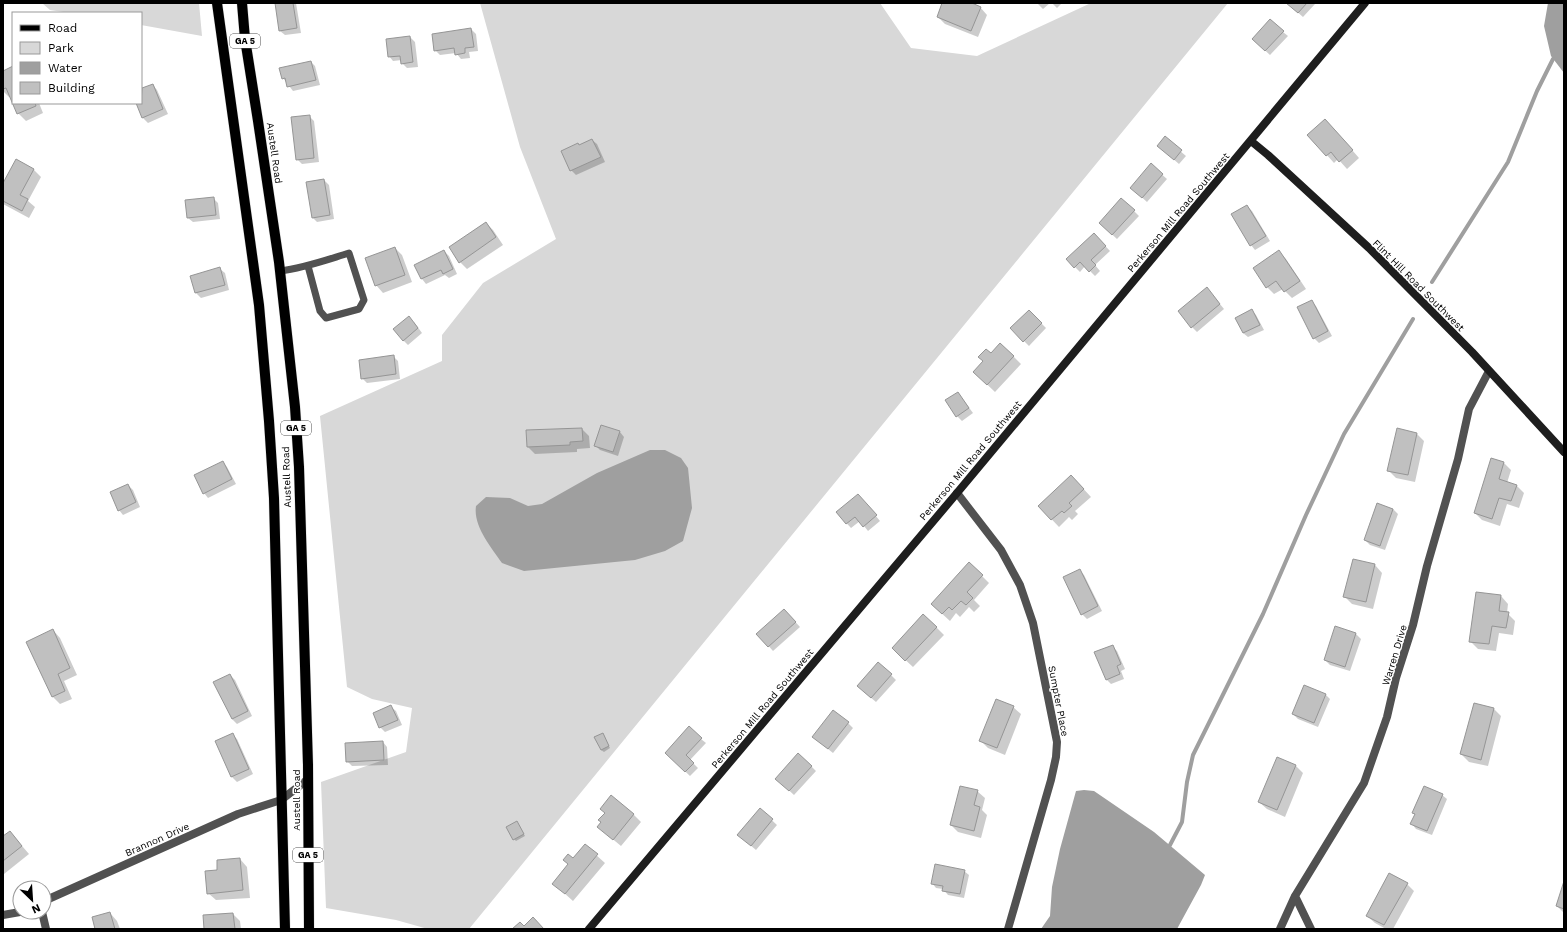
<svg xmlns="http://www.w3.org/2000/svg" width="1567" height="932" font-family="'Work Sans',sans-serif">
<rect width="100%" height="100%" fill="#fff"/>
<path fill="#d8d8d8" d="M42,3H199L202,36L141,25V13H70L50,10Z
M480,3H880L911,48L977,56L1091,3H1228L469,929H428L396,920L326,908L321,782L406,752L412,708L372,699L347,687L320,416L442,361V335L483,283L556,239L520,147Z"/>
<path fill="#9f9f9f" d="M1548,3H1564V73L1551,56L1544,26Z
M650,450H665L681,458L688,468L692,508L683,541L665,551L635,560L524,571L502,563C491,547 473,526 476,506L486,497L510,498L528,506L542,504L597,473Z
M1084,790L1094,791L1154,832L1205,875L1201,885L1177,929H1041L1050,916L1052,887L1060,849L1076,791Z"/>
<path fill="#0003" d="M276,3H296L301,33L285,35L280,31Z
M944,3H969L980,7L987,15L978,37L945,24L938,17Z
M1037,3H1050L1043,9Z
M1052,3H1062L1057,8Z
M1287,3H1313L1315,4L1303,17Z
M471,29L476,34L478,51L469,52L470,58L461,59L456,53L440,55L435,50Z
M1283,32L1288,36L1270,55L1258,44Z
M410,37L415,42L418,67L407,68L402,63V60L393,61L389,56Z
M311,62L315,66L320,85L293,91L283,78Z
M13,67V101L11,96L9,97L3,91V72Z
M153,85L157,90L168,114L148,123L143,118L137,103H141V91Z
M14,103H39L43,113L26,121L18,113Z
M309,116L314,121L319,162L302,164L297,159Z
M1333,128L1359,158L1347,169L1338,159L1334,163L1309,135Z
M1165,138L1186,156L1179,164L1158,146Z
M592,140L597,144L605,162L576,175L571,170L562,151L580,146Z
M1151,165L1167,179L1147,202L1136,192Z
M33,169L41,177L28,201L35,207L29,218L3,204V184Z
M324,180L329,185L334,219L317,222L313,218Z
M213,198L218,203L220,219L193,222L188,218Z
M1247,206L1252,211L1270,241L1255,250L1251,245Z
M1134,211L1139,216L1117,239L1105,228Z
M486,223L493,230L503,245L467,269L460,262Z
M1094,234L1110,251L1095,265L1100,271L1095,276L1085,266L1080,272L1067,259Z
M395,248L402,255L412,282L383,293L376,285Z
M444,251L449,256L457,274L449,278L445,275L426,284L422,279L415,265Z
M1279,252L1286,259L1306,289L1292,298L1283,289L1274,294L1267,287Z
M220,269L225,273L229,290L201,298L196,293L191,276Z
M1211,293L1224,309L1197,332L1192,327Z
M1311,301L1316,306L1332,336L1319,343L1314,338Z
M1029,311L1046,328L1029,346L1011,328Z
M1252,311L1256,315L1264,330L1248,337L1243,333Z
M414,322L422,333L408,345L403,340Z
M991,355L1013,356L1021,364L995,392L974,372Z
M393,356L398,361L400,379L367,383L362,378Z
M958,393L973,413L962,421L957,416Z
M582,429L589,436L590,448L577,449V452L535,454L528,447Z
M1398,430L1417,434L1424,441L1415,482L1396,478L1388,470Z
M620,432L624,437L618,456L600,450L595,445Z
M223,462L227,467L236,484L208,498L204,493Z
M1504,463L1511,470L1507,483L1516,485L1524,493L1519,508L1507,504L1500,526L1482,520L1475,513Z
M1079,484L1091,497L1075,511L1078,514L1072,520L1069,517L1059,527L1039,506Z
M128,485L133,490L140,507L123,515L119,510Z
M863,500L880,521L868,531L860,521L851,528L837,513Z
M1377,504L1393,509L1398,514L1385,550L1370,545L1365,540Z
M1353,560L1375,565L1382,573L1373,609L1352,604L1344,596Z
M970,564L989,583L974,600L980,606L974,612L969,607L960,617L956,613L950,621L939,611Z
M1079,570L1084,575L1102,611L1087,619L1082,614Z
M1501,596L1508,604L1507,613L1515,621L1513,635L1499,633L1496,651L1478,649L1470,641Z
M789,615L800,627L773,651L758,634Z
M936,627L944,635L913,667L900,655Z
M1336,628L1356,634L1361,639L1350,671L1330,665L1325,660Z
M53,630L60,638L77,675L64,681L72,699L60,704L53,697L27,642Z
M1112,646L1117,651L1125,669L1121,671L1124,679L1111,684L1107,680Z
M230,675L235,680L252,716L237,724L232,719L215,683Z
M891,675L896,680L876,702L863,691Z
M1325,694L1330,699L1318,727L1298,719L1293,714Z
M391,707L396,711L402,725L385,732L380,727Z
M1013,707L1021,714L1005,755L988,748L981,741Z
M1494,709L1501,716L1488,766L1469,762L1461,754Z
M848,723L853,728L833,753L818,741Z
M232,734L237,739L253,774L237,782L232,777L216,741Z
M604,736L610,748L604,752L601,750Z
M701,739L706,743L690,760L698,768L690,776L671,758Z
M383,742L387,747L388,765L352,766L347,761Z
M811,766L816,771L794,795L781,783Z
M1296,766L1303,773L1285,817L1267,809L1259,802Z
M977,791L985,798L982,810L987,815L981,838L958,832L951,825Z
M1442,795L1447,799L1432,835L1416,829L1412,824L1415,815L1413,813Z
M760,809L777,825L756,850L743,839Z
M633,814L641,822L621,846L598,827Z
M519,825L525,836L516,841L514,839Z
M10,832L29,854L4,874L3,837Z
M585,845L605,863L573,901L554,884Z
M240,859L247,867L250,898L216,900L208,893L218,871Z
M964,871L969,875L964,898L948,895L943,889L936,888L932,883Z
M1407,884L1414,891L1393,929H1386L1375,923L1367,916Z
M1564,884V913L1557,906Z
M110,913L117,921L120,929H96Z
M233,914L240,921L241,929H205Z"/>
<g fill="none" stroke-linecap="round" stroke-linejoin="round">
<path stroke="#9f9f9f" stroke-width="4" d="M1432,282L1508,162L1537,91L1553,59
M1170,845L1182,822L1187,782L1193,755L1263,614L1306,515L1344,434L1413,319"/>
</g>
<path fill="#c0c0c0" stroke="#959595" d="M275,3H293L297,28L279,31Z
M942,3H972L981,7L971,31L937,17Z
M1286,3H1307L1298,13Z
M1270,19L1284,31L1265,51L1252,39Z
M471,28L474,47L465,48V53L455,55L454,48L434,51L432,34Z
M410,36L413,62L401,64L400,56L388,57L386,39Z
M311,61L316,80L287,87L285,78L282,79L279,68Z
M13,66V103H35L36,106L17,114L6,88L3,89V71Z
M153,84L163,109L142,118L136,103H141L142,88Z
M310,115L314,158L296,160L291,117Z
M1325,119L1353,150L1339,162L1331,152L1326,156L1307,135Z
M1165,136L1182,150L1174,160L1157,146Z
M592,139L601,157L570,171L561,151L578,143L579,145Z
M16,159L34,169L20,195L28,199L22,211L3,201V183Z
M1151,163L1163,174L1142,198L1130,188Z
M324,179L330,215L312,218L306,182Z
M214,197L216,215L187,218L185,200Z
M1121,198L1135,210L1112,235L1099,223Z
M1247,205L1266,236L1250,246L1231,214Z
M486,222L496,237L459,263L449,247Z
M1094,233L1106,246L1091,260L1096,265L1089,272L1080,262L1074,268L1066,259Z
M395,247L405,275L375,286L365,258Z
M444,250L453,269L443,274L441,270L421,279L414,265Z
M1279,250L1300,281L1284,292L1276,281L1266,288L1253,268Z
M220,267L225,285L195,293L190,276Z
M1207,287L1220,304L1191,328L1178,311Z
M1312,300L1328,331L1313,339L1297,307Z
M1252,309L1260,325L1243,333L1235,318Z
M1029,310L1042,323L1023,342L1010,328Z
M409,316L418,328L403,341L393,329Z
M1000,343L1014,356L987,385L973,372L983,361L978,357L986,349L991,353Z
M394,355L396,374L361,379L359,360Z
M958,392L969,408L956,417L945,400Z
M601,425L620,431L613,452L594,446Z
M582,428L583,441L570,442V445L527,447L526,430Z
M1397,428L1417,433L1408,475L1387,471Z
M1491,458L1504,462L1499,479L1517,485L1511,501L1499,498L1492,519L1474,513Z
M223,461L232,479L203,494L194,475Z
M1071,475L1084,489L1069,503L1072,506L1064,513L1062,511L1051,520L1038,506Z
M128,484L136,502L118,511L110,492Z
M858,494L877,515L863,527L855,517L846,524L836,512Z
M1377,503L1393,509L1380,546L1364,540Z
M1353,559L1375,564L1366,602L1343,597Z
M969,562L983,575L967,592L973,598L966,605L961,601L952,610L949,607L942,614L931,604Z
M1080,569L1098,606L1081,615L1063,577Z
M1476,592L1501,595L1499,611L1509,612L1506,628L1492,626L1489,644L1469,642Z
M784,609L796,622L768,647L756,634Z
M923,614L937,627L905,661L892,648Z
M1335,626L1356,633L1345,667L1324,660Z
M53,629L70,668L58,674L65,691L52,697L26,642Z
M1113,645L1121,664L1117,666L1120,674L1106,680L1094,652Z
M878,662L892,674L871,698L857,686Z
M230,674L248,711L232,719L213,682Z
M1304,685L1326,694L1314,723L1292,714Z
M996,699L1014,706L997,748L979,741Z
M1474,703L1494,708L1481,760L1460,754Z
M391,705L398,720L379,728L373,713Z
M833,710L849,722L828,749L812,737Z
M689,726L702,738L686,755L694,763L685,772L665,753Z
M233,733L249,769L231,777L215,741Z
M603,733L609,746L601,750L594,737Z
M383,741L384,760L346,762L345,743Z
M798,753L812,766L789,791L775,779Z
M1277,757L1296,765L1277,810L1258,802Z
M960,786L978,790L974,805L980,807L974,831L950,825Z
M1424,786L1443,794L1427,831L1410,824L1415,814L1412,813Z
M611,795L634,814L613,840L597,827L601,822L598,820L605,813L600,809Z
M760,808L773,819L751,846L737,835Z
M517,821L524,834L513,840L506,827Z
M10,831L22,846L3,861V836Z
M585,844L598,854L565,894L552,884L568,864L563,860L568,854L573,858Z
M240,858L243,890L207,894L205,871L217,870V860Z
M935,864L965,870L960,894L942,891L943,886L931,884Z
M1389,873L1408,883L1384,925L1366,916Z
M1564,881V909L1556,906Z
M110,912L115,929H95L92,917Z
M233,913L235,929H204L203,915Z
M533,917L544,929H512L520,922L524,926Z"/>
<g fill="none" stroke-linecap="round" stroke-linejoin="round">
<g stroke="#dbdbdb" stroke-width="11">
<path id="primary" d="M217,3L259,305L269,421L274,498L285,929
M242,3L245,39L258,121L279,262L295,407L299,467L308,765L309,929"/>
</g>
<path stroke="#515151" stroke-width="7" d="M280,271C304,268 326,260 349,253L364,300L359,309L326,318L320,311L308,266"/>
<path stroke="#515151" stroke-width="8" d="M957,493L1001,550L1020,585L1033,623L1057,742L1056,757L1051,780L1008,929
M1295,896L1311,929
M44,901L238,814L281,800L307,780
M42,912L46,929
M3,915L20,912
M1280,929L1295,896L1364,783L1387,717L1396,678L1413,625L1427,566L1458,459L1469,409L1489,371"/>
<path stroke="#1e1e1e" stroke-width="8" d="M1251,141L1268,155L1369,248L1472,352L1564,452
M589,929L957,493L1365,3"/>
<use href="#primary" stroke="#000" stroke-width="10"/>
</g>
<g text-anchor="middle" stroke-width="3" stroke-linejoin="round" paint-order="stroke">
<g fill="#fff" stroke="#4c4c4c" stroke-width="1">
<rect x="230" y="34" width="30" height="14" rx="3"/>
<rect x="281" y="421" width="30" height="14" rx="3"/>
<rect x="293" y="848" width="30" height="14" rx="3"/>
</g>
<g font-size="9" font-weight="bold" fill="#000">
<text x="245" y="44">GA 5</text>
<text x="296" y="431">GA 5</text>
<text x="308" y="858">GA 5</text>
</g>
<g font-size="10" fill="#000" stroke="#fff">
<text transform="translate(275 153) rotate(82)" y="4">Austell Road</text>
<text transform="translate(1178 212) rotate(-50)" y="4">Perkerson Mill Road Southwest</text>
<text transform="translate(1419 285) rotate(45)" y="4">Flint Hill Road Southwest</text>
<text transform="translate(970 460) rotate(-50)" y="4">Perkerson Mill Road Southwest</text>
<text transform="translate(286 477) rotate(-92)" y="4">Austell Road</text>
<text transform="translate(1394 655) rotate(-73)" y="4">Warren Drive</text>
<text transform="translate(1059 701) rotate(79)" y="4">Sumpter Place</text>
<text transform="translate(762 708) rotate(-50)" y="4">Perkerson Mill Road Southwest</text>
<text transform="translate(296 800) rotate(-90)" y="4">Austell Road</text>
<text transform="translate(157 839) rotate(-24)" y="4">Brannon Drive</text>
</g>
</g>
<rect width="1567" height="932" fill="none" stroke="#000000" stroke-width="8"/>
<rect x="12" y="12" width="130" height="92" fill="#ffffff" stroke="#999999"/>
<rect x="20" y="25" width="20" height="6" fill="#000000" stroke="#999999"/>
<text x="48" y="32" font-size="12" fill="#000000">Road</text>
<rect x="20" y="42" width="20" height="12" fill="#d8d8d8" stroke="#999999"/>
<text x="48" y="52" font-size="12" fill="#000000">Park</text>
<rect x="20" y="62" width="20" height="12" fill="#9f9f9f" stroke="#999999"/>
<text x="48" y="72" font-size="12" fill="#000000">Water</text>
<rect x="20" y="82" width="20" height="12" fill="#c0c0c0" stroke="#999999"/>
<text x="48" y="92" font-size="12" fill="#000000">Building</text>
<g transform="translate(32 900) rotate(155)"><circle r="19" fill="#ffffff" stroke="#999999"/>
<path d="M0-3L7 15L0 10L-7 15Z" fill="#000000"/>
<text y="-6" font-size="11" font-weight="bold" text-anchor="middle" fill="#000000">N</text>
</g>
</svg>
